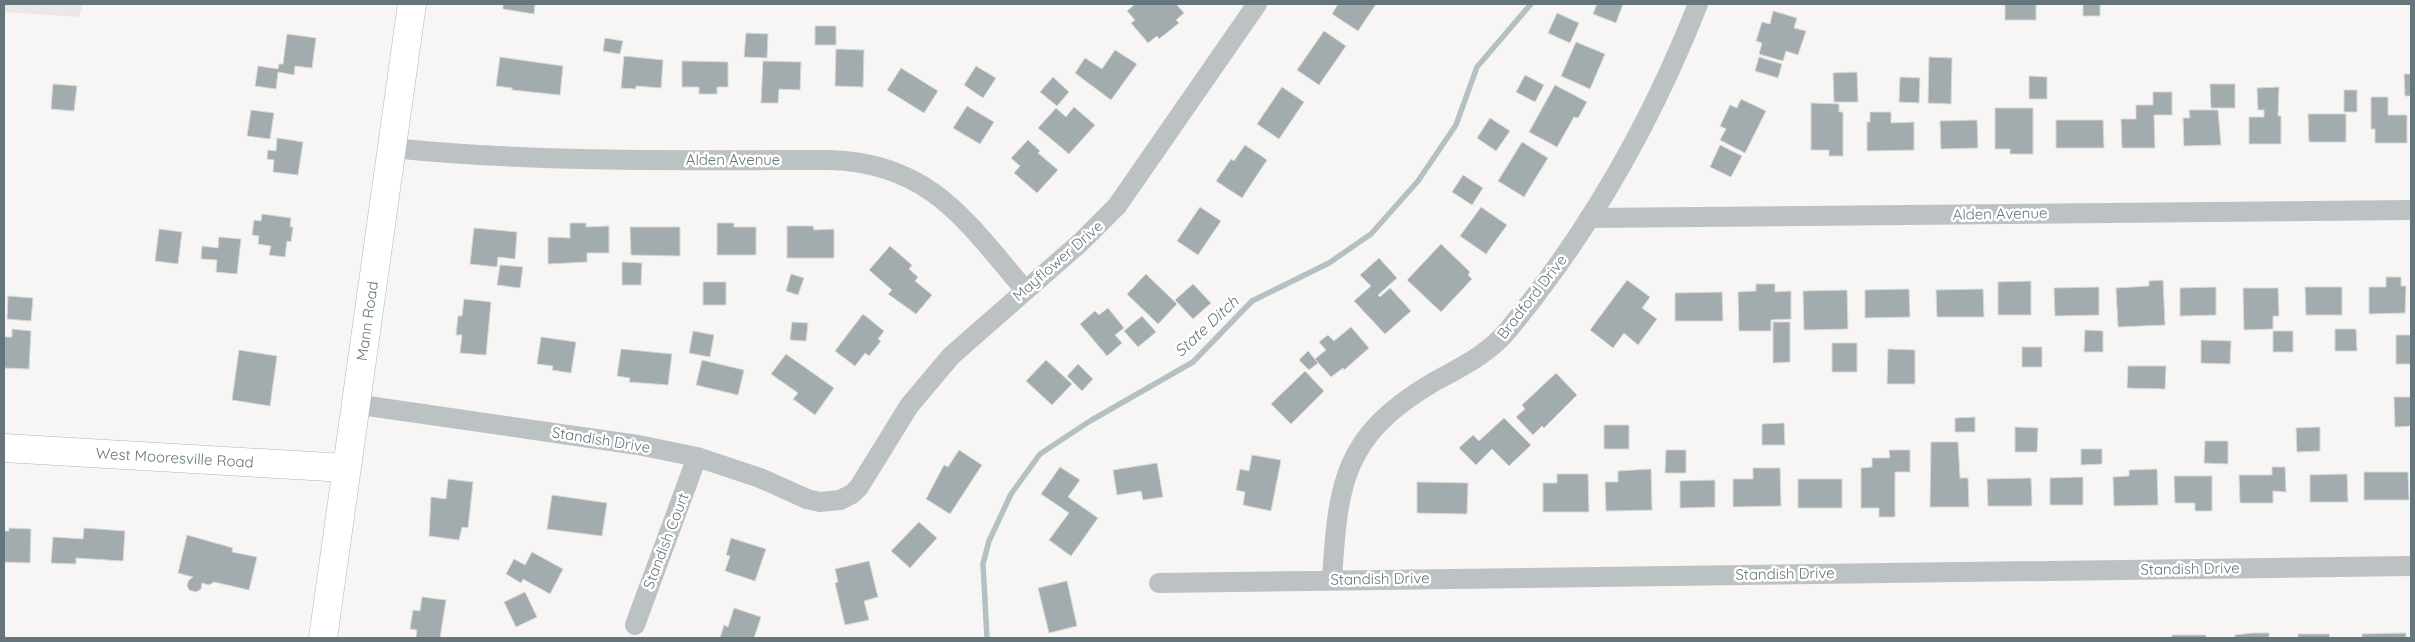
<svg xmlns="http://www.w3.org/2000/svg" width="2415" height="642" font-family="Quicksand,sans-serif">
<rect width="100%" height="100%" fill="#f7f6f4"/>
<path fill="#e7e8e7" d="M4,4H83L79,17L4,12Z"/>
<g fill="none" stroke-linecap="round" stroke-linejoin="round">
<path stroke="#b4c0c3" stroke-width="5.5" d="M987,638L983,564L989,541L1011,494L1040,454L1090,421L1193,362L1252,301L1329,263L1371,234L1418,181L1456,125L1477,67L1531,4"/>
</g>
<path fill="#a2abae" stroke="#d8d8d6" d="M503,4H535L534,14L503,9Z
M1135,4H1176L1184,13L1176,20L1179,23L1159,39L1157,36L1148,43L1131,23L1135,20L1127,11Z
M1338,4H1376L1358,31L1332,14Z
M1597,4H1623L1616,23L1593,14Z
M2005,4H2036V20H2005Z
M2083,4H2100V16H2083Z
M1773,11L1797,18L1794,28L1806,31L1798,55L1786,51L1783,61L1759,54L1762,43L1756,41L1762,22L1770,24Z
M1557,13L1579,23L1570,43L1548,33Z
M815,26H836V45H815Z
M1324,31L1346,46L1319,85L1297,70Z
M746,33L768,34L767,58L744,57Z
M287,34L316,38L312,68L295,66L294,75L278,72L276,89L255,86L258,66L278,69L279,64H283Z
M605,38L623,41L620,54L603,51Z
M1576,42L1605,54L1590,89L1561,76Z
M836,49L864,50L863,87L835,86Z
M1115,50L1137,64L1111,100L1075,73L1085,58L1102,69Z
M624,56L663,60L661,88L636,86V89L621,88Z
M500,57L563,66L560,95L512,90V88L496,86Z
M1759,57L1782,64L1778,78L1755,71Z
M1929,57L1952,58L1951,104L1928,103Z
M682,61L728,62V87H717V94H699V87H682Z
M763,61L801,62L800,90L779,89L778,103H761Z
M976,66L996,78L983,98L964,85Z
M901,68L938,91L924,113L887,90Z
M1857,72L1858,102H1834L1833,73Z
M2404,74H2411V96H2405Z
M1525,75L1544,85L1535,102L1516,92Z
M2029,76L2047,77V99H2029Z
M1053,77L1069,92L1057,106L1040,92Z
M1900,77L1920,78L1919,103L1899,102Z
M53,84L77,86L74,111L51,109Z
M2210,84H2235V108H2211Z
M1555,85L1587,102L1578,118L1574,117L1557,147L1529,132Z
M1282,87L1304,102L1279,139L1257,124Z
M2279,87L2278,116H2281V144H2249V117H2264V110H2258L2257,88Z
M2344,90H2357V112H2344Z
M2153,92H2172V115H2154L2155,148H2122L2121,119H2136V105H2153Z
M2371,97H2388V115H2407V143H2375V129H2371Z
M1741,99L1766,111L1745,153L1720,140L1726,129L1720,126L1730,105L1737,108Z
M1811,103L1839,104V112H1843V156H1829V150H1811Z
M967,106L994,122L980,144L953,128Z
M1074,107L1095,125L1069,154L1038,128L1056,108L1066,117Z
M1995,108H2033V154H2010V149H1995Z
M251,110L274,113L270,139L247,136Z
M2189,110H2218L2221,145L2184,146L2183,118H2190Z
M1870,112H1891V123L1914,122V150L1867,151V122H1870Z
M2308,114H2346V142H2309Z
M1490,118L1510,131L1496,151L1477,138Z
M1977,120L1978,148L1941,149L1940,121Z
M2056,120H2103L2104,148H2056Z
M277,138L303,142L298,175L273,172L274,160L267,159L268,150L276,151Z
M1028,140L1040,151L1038,153L1058,170L1037,193L1014,173L1020,166L1011,158Z
M1522,142L1548,158L1524,197L1498,181Z
M1245,145L1267,160L1242,198L1216,181L1231,159L1234,161Z
M1720,145L1742,156L1731,177L1710,167Z
M1463,175L1483,188L1472,205L1452,192Z
M1200,207L1221,221L1198,255L1177,241Z
M1481,207L1507,225L1486,254L1460,236Z
M262,214L291,218L290,227H293L291,242L287,241L285,257L269,255L271,246L258,244L259,236L252,235L254,220L261,221Z
M570,223H586V227L609,226V253H587V262L548,264V237L570,238Z
M717,223H734V227H756V255H717Z
M787,226H813L814,230L834,229V258H787Z
M630,227H680V256L631,255Z
M474,228L517,232L515,259L498,257L497,267L470,264Z
M159,229L182,232L178,264L155,261Z
M219,237L241,239L237,274L216,272L217,260L201,259L202,246L218,248Z
M1441,244L1470,272L1468,275L1472,279L1441,312L1407,280Z
M890,246L912,265L909,269L918,277L915,281L932,295L916,314L888,294L892,290L869,270Z
M1379,258L1397,278L1378,295L1380,297L1390,288L1411,311L1385,334L1354,301L1371,286L1360,275Z
M622,262L642,263L641,285H622Z
M500,265L523,267L520,288L497,285Z
M791,274L804,278L798,295L786,291Z
M1146,274L1177,304L1158,324L1127,294Z
M2386,277H2401V286H2406L2405,313L2369,314V287H2386Z
M1627,280L1650,297L1642,308L1657,319L1638,345L1624,333L1613,348L1590,330Z
M2163,280L2165,325L2118,327L2116,288L2149,286V281Z
M2031,281V315H1998V282Z
M703,282H726V305H703Z
M1193,284L1211,303L1193,319L1175,300Z
M1756,284H1775V292L1791,291V319L1771,320V331H1739L1738,292L1756,291Z
M2099,287V315L2055,316L2054,288Z
M2216,287V315L2180,316V288Z
M2305,287H2342V315H2306Z
M2243,288H2278L2279,316H2273V329L2244,330Z
M1909,289L1910,317L1865,318V290Z
M1983,289L1984,317H1937L1936,290Z
M1847,290L1848,329L1804,330L1803,291Z
M1722,292L1723,321H1675V293Z
M8,296L33,298L31,321L7,319Z
M464,299L491,302L486,355L460,353L462,335H456L458,316H462Z
M1108,308L1124,328L1115,335L1122,343L1107,356L1080,324L1095,311L1099,315Z
M863,314L884,331L878,339L881,341L869,356L865,353L855,366L835,351Z
M1142,316L1156,332L1138,347L1124,331Z
M792,322L808,323L806,341L790,340Z
M1773,322H1790V362L1773,363Z
M1351,327L1369,348L1344,370L1343,368L1331,377L1315,359L1326,350L1319,342L1328,335L1334,341Z
M12,329L31,331L29,369L4,368V337H12Z
M2335,329H2356L2357,351H2335Z
M2085,330L2103,331V352H2084Z
M693,331L714,335L710,357L689,353Z
M2273,331H2293V352H2273Z
M2396,335H2411V364H2396Z
M541,337L576,342L571,373L552,370L553,366L537,364Z
M2201,340L2231,341L2230,364L2201,363Z
M1832,343H1857V372H1832Z
M2022,347H2042V367H2022Z
M621,349L672,354L668,385L629,382L630,378L617,376Z
M1888,349L1915,350V384H1887Z
M239,350L277,356L270,406L232,400Z
M1308,351L1318,363L1309,370L1299,360Z
M786,354L834,388L815,415L793,399L798,393L771,374Z
M702,360L744,370L738,395L696,385Z
M1046,360L1072,384L1052,405L1026,381Z
M1078,364L1093,379L1082,391L1067,376Z
M2128,366H2166L2165,389L2127,388Z
M1305,371L1324,391L1291,424L1271,404Z
M1556,373L1577,395L1544,428L1542,426L1533,435L1516,417L1525,409L1522,405Z
M2394,397H2411V426L2395,427Z
M1975,417V432H1955V418Z
M1504,418L1531,445L1509,466L1492,449L1476,465L1459,448L1473,435L1479,441Z
M1784,423L1785,445H1762V424Z
M1604,425H1629V449H1604Z
M2015,427L2038,428L2037,452H2015Z
M2320,427V451L2297,452L2296,428Z
M2205,441H2228V464L2204,463Z
M1931,442H1958L1960,478H1968L1969,507H1930Z
M2081,449H2102V464L2081,465Z
M959,450L982,465L950,514L926,499L944,465L948,467Z
M1666,450H1686V473H1665Z
M1889,450H1910V472H1895V517H1879V508H1861V468L1872,467V458H1890Z
M1252,455L1281,460L1271,511L1243,505L1245,492L1236,490L1240,469L1249,471Z
M1157,463L1163,497L1143,500L1141,491L1117,495L1113,470Z
M1060,467L1080,480L1068,497L1098,518L1071,556L1049,540L1069,513L1041,494Z
M2272,467H2285L2286,492L2273,491V503H2240L2239,475H2272Z
M1753,468H1780L1781,506L1733,507V479H1753Z
M1651,469L1652,510L1606,511L1605,482H1618V471Z
M2157,469L2158,505L2114,506L2113,477L2129,476V470Z
M2364,472H2408L2409,500H2364Z
M1557,474H1588L1589,512H1543V483H1557Z
M2347,474L2348,502H2310V475Z
M2174,476H2212V511H2195V503H2175Z
M2083,477V505H2050V478Z
M2031,478L2032,506H1988L1987,479Z
M448,479L473,482L468,528L462,527L459,540L429,536L431,497L446,499Z
M1798,479H1842V508H1798Z
M1715,480V507L1680,508V481Z
M1417,482L1468,483L1467,514L1417,513Z
M552,495L607,503L602,536L547,529Z
M919,522L937,538L910,568L891,551Z
M9,528L31,529L30,563L4,562V531H9Z
M84,528L125,531L123,561L76,558V564L51,563L53,537L83,539Z
M187,535L233,548L232,552L257,557L249,590L214,582L209,585L202,583L201,589L196,592L189,590L187,585L189,580L193,577L178,573Z
M731,538L766,549L755,581L725,571L730,556L726,555Z
M532,552L563,569L550,594L523,579L521,583L506,574L514,559L525,565Z
M869,561L878,597L864,601L869,620L845,625L835,583L838,582L835,569Z
M1067,581L1077,626L1049,633L1038,588Z
M525,592L537,617L516,627L504,602Z
M422,597L446,600L440,638H416L417,630L410,629L413,610L420,611Z
M734,608L761,617L754,638H720L724,625L728,627Z
M2253,633H2269V638H2235V635Z
M2406,633V638H2362V634Z
M2298,634H2329L2330,638H2298Z
M2172,635H2206V638H2172Z"/>
<g fill="none" stroke-linecap="round" stroke-linejoin="round">
<g stroke="#aeb5b8" stroke-width="29">
<g id="secondary">
<path id="s1" d="M4,448L346,468"/>
<path id="s2" d="M323,638L412,4"/>
</g>
</g>
<path stroke="#bcc1c3" stroke-width="20" d="M392,148C538,163 684,160 830,160C930,163 966,221 1025,290
M1589,218L2411,210
M354,404L638,445L697,457L760,478L807,499L820,502L840,500L852,494L859,487L909,406L951,356L1081,242L1117,206L1257,4
M1332,579C1338,483 1343,436 1432,383C1459,368 1489,354 1509,329C1589,232 1652,121 1698,4
M1159,583L2411,566
M635,625L697,457"/>
<use href="#secondary" stroke="#fff" stroke-width="28"/>
</g>
<g text-anchor="middle" stroke-width="5" stroke-linejoin="round" paint-order="stroke">
<g font-size="15" fill="#65757c" stroke="#fff">
<text x="733" y="165">Alden Avenue</text>
<text transform="translate(2000 214) rotate(-1)" y="5">Alden Avenue</text>
<text transform="translate(1058 261) rotate(-41)" y="5">Mayflower Drive</text>
<text transform="translate(1532 297) rotate(-52)" y="5">Bradford Drive</text>
<text dy="5" stroke="none"><textPath href="#s2" startOffset="320">Mann Road</textPath></text>
<text transform="translate(601 440) rotate(9)" y="5">Standish Drive</text>
<text dy="5" stroke="none"><textPath href="#s1" startOffset="171">West Mooresville Road</textPath></text>
<text transform="translate(666 541) rotate(-69)" y="5">Standish Court</text>
<text transform="translate(2190 569) rotate(-1)" y="5">Standish Drive</text>
<text transform="translate(1785 574) rotate(-1)" y="5">Standish Drive</text>
<text transform="translate(1380 579) rotate(-1)" y="5">Standish Drive</text>
</g>
<g font-size="16" font-style="italic" fill="#657a7e" stroke="#fff">
<text transform="translate(1206 326) rotate(-43)" y="6">State Ditch</text>
</g>
</g>
<rect width="2415" height="642" fill="none" stroke="#65757c" stroke-width="10"/>
</svg>
